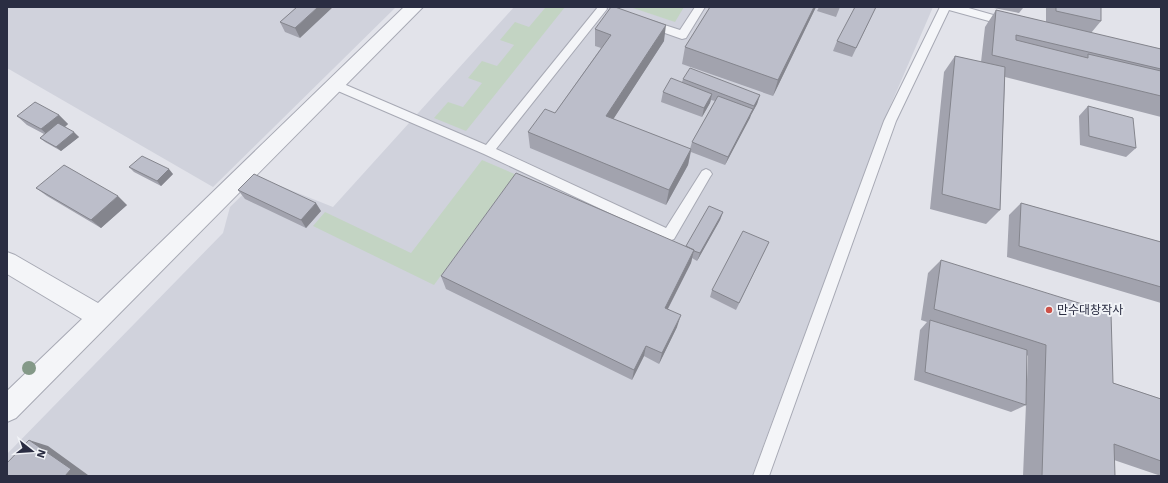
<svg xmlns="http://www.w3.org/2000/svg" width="1168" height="483" font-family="'Work Sans','Noto Sans KR',sans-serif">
<rect width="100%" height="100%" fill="#e2e3ea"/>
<path fill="#d0d2dc" d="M7,7H396L213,187L7,68Z
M514,7H933L885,118L752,476H7V454L223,233L230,207L260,178L333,207Z"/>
<path fill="#c3d4c3" d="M543,7H565L466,131L434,118L448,102L463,107L482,83L468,78L482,61L497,66L514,45L500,40L515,22L529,27L545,8Z
M630,7H684L675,22Z
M482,160L667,240L507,185L434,285L313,226L325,212L411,253Z"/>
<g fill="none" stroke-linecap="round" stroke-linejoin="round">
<g stroke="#a7a9b4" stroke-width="2">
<path id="service" d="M598,7H606L607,9L496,149L666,228L702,171L706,169L710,171L712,174L710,177L674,239L669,241L484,154L331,88L329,85L331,82H339L486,145Z
M695,7H705L686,38L682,39L645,26L644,24L645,22L649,20L680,30Z
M940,7H965L1011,20L1012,22L1011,24L1007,26L949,10L896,121L769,476H753L884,121Z"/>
</g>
<g stroke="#a7a9b4" stroke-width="2">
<path id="minor" d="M404,7H423L16,418L7,422V391L82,319L7,274V252L15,255L98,303Z"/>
</g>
<use href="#service" fill="#f4f5f8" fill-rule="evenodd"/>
<use href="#minor" fill="#f4f5f8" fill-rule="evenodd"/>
</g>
<circle fill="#849988" cx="29" cy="368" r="7"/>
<path fill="#a2a3ae" d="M297,7L300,38L285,32L280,22Z
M710,7H816L773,96L682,64L685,47Z
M819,7H840L836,17L817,11Z
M876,7L852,57L833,51L837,41Z
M989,7H1023V8L1019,13Z
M1046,7H1101V21L1091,33L1161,49V117L1005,77L1000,210L986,224L930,209L944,72L955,56L981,62L985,27L996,10L1046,22Z
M595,29L664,41L613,119L690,149L692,142L715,101L711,100L710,103L702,117L661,102L663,92L682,82L683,79L760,95L757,104L751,115L725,165L691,152L688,165L666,205L530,148L528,132L555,113L601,48L595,46Z
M1088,106L1136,148L1126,157L1080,145L1079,116Z
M59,115L68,124L65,127L79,137L61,151L45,142L40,138L44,134L27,125L17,116Z
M129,167L173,174L161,186L134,172Z
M36,188L127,205L101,228L47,196Z
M238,190L321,211L306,228L245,199Z
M1021,203L1161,242V303L1007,257L1009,215Z
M723,212L720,220L697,261L692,258L691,263L668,309L677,327L659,364L644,356L632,380L446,289L441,276L686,246Z
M769,242L736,310L710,297L712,290Z
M941,260L1113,383L1161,399V476L1114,460L1115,476H1023L1028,356L1027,355L1026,405L1011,412L914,380L920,330L927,322L921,320L928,273Z"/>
<path fill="#84858d" d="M318,7H333L300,38L295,28Z
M814,7H816L773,96L778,80Z
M666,25L664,41L605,132L606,116Z
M712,94L710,103L702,117L704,108Z
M760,95L757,104L751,115L754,106Z
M753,109L750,118L725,165L728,157Z
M59,115L68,124L51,138L41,129Z
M74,132L79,137L61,151L56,147Z
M691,149L688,165L666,205L669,190Z
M169,169L173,174L161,186L157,181Z
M118,196L127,205L101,228L91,220Z
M316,203L321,211L306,228L301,220Z
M723,212L720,220L697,261L700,253Z
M694,250L691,263L662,320L665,308Z
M681,315L677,327L659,364L662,353Z
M646,346L644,356L632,380L634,370Z
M29,440L48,446L88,475L87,476H65Z"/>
<path fill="#bcbeca" stroke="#84858d" d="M297,7H318L295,28L280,22Z
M611,7H615L666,25L606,116L691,149L669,190L528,132L545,109L555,113L611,35L595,29Z
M710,7H814L778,80L685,47Z
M855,7H876L856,48L837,41Z
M1056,7H1101V21L1056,11Z
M996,10L1161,49V69L1016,35V40L1088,58V54L1161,71V96L992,55Z
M955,56L1005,67L1000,210L942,194Z
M690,68L760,95L754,106L683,79Z
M671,78L712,94L704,108L663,92Z
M718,96L753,109L728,157L692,142Z
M35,102L59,115L41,129L17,116Z
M1088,106L1133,118L1136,148L1089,136Z
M58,123L74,132L56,147L40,138Z
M142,156L169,169L157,181L129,167Z
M64,165L118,196L91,220L36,188Z
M516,173L694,250L665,308L681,315L662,353L646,346L634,370L441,276Z
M254,174L316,203L301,220L238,190Z
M1021,203L1161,242V287L1019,246Z
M709,206L723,212L700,253L694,251V250L686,246Z
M743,231L769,242L739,303L712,290Z
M941,260L1111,313L1113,383L1161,399V461L1114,444L1115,476H1042L1046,345L934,309Z
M930,320L1027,350L1026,405L925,372Z
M29,440L71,469L65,476H7V463Z"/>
<circle fill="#cd5249" stroke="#f1f3f7" stroke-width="1.5" cx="1049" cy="310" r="4"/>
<g text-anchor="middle" stroke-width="4" stroke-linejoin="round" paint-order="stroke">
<g font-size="12" fill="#2a2d42" stroke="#f1f3f7" text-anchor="start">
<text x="1057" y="314">만수대창작사</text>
</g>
</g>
<rect width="1168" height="483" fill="none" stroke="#2a2d42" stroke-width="16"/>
<g transform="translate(32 451) rotate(107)" stroke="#f1f3f7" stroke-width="3" paint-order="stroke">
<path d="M0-3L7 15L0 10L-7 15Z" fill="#2a2d42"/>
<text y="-6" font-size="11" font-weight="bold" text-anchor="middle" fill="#2a2d42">N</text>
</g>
</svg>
